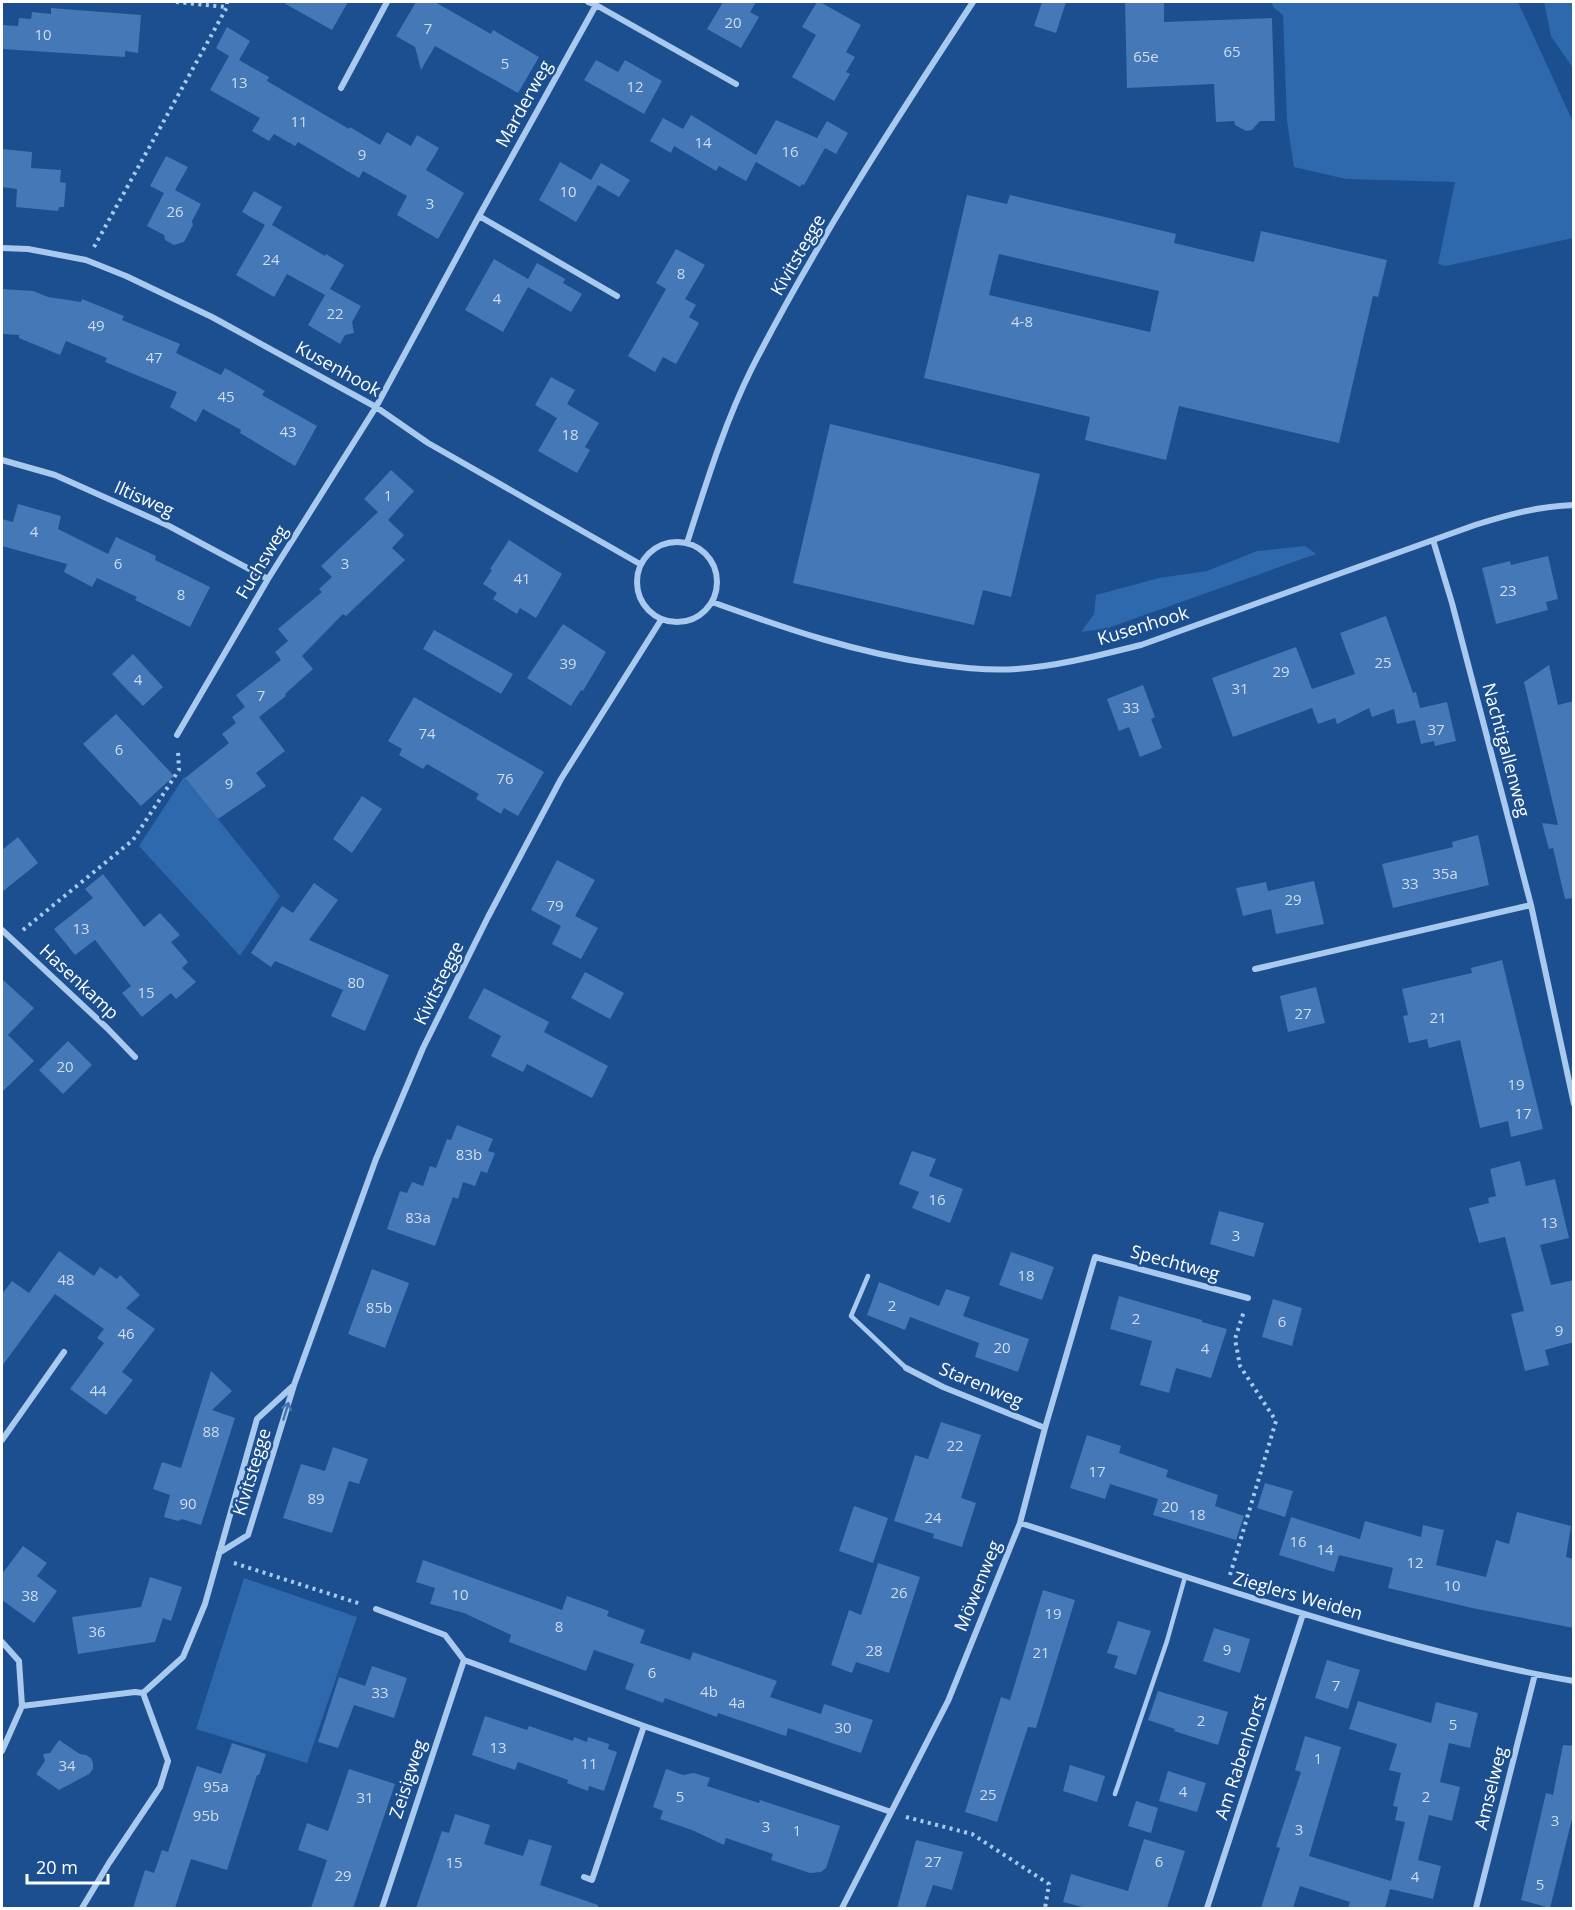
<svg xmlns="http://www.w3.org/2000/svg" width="1575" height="1910" font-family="'Open Sans',sans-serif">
<rect width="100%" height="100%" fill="#1b4f8f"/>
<path fill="#2e69ad" d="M1271,2H1518L1573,122V238L1446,266L1438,264L1455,182L1346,179L1294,167L1287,121L1283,15L1273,7Z
M1544,2H1573V68L1551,36Z
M1305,546L1316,554L1108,628L1081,632L1094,614L1096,595L1159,578L1207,571L1257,551Z
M184,777L280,896L240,956L139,846Z
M244,1578L357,1617L307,1763L196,1729Z"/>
<path fill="#4478b7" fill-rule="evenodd" d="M282,2H348L332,30Z
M416,2H435L491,34L493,30L539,57L518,93L435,46L421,70L415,47L396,36Z
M723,2H756L750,12L759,17L741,48L707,29Z
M817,2H820L861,25L846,52L855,57L846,72L850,74L834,101L792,77L816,35L802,27Z
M1042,2H1066L1056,33L1034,26Z
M1125,2H1164V22L1272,18L1275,121H1260L1252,130L1246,131L1235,125L1234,121L1216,122L1214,84L1127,88Z
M51,8L141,15L138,53L125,51V57L2,49V25L18,26L19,18L31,19L32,12L51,14Z
M227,27L250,41L239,60L269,77L267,81L349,129L350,127L380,145L387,132L411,146L417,135L439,148L426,170L464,193L438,239L397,215L407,196L363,171L359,178L298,142L295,146L274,134L269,141L252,131L260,118L210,90L229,56L216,48Z
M596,60L618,72L625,60L662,81L644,114L584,80Z
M691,115L756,155L776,120L817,138L827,121L848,133L836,154L825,148L804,185L802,184L800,187L756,162L746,181L719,166L716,171L674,146L671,153L650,141L663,118L683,129Z
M2,149L32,152L31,168L61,170L60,182L66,183L64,207H59L58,211L16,207L17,189L2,187Z
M166,156L188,167L175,190L201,204L192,221L193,225L184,242L174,245L165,240L164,235L147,226L164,193L150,186Z
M560,162L591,180L601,163L630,180L619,197L598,185L576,222L539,200Z
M254,191L282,207L272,225L325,256L326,254L344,265L330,289L361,306L352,322L354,333L345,335L340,344L308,325L325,295L287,274L274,297L236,275L265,225L242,212Z
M967,195L1007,204L1010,195L1109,218L1176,234L1174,243L1254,262L1261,231L1387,260L1378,297L1373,296L1339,443L1179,406L1166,460L1085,440L1090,417L924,378ZM999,254L1159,291L1150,332L989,295Z
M676,249L705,265L685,299L696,305L689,317L699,323L676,364L663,357L655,372L628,356L666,289L656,283Z
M494,259L528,279L537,263L565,279L563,283L582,294L571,312L528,287L503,332L465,310Z
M2,289L33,291L48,297L81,302L82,299L124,316L122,320L180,344L176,353L221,375L225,368L265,391L262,395L317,426L295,466L240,433L241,430L203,409L196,422L170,407L177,392L105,362L107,358L66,341L60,355L19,338V335L2,334Z
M551,377L575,390L567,404L599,423L585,447L590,450L577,473L538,451L557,418L535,405Z
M830,424L1040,474L1011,597L983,590L974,625L793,583Z
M391,470L414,491L388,520L404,535L392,548L405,560L346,616L343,614L302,656L313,669L285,694L286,696L259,717L285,751L256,773L266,786L218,819L185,778L229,743L222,734L236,723L232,717L245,707L236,695L281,660L275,652L288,641L278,629L322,592L319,589L332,577L321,566L378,512L364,499Z
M18,504L61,516L58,529L108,554L116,537L156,556L155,560L210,587L190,627L135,600L137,597L97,578L92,587L64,572L67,564L2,546V519L13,522Z
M509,540L562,574L536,618L520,608L517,614L493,599L497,593L483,584L492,570L490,569Z
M1548,556L1558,599L1546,602L1548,610L1496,624L1482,568L1510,561L1511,565Z
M1386,616L1413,693L1416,692L1420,708L1447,702L1456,741L1435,746L1434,741L1421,744L1415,720L1397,724L1394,709L1372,717L1369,708L1337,724L1335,718L1318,724L1312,708L1233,737L1212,678L1296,647L1312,689L1355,674L1340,633Z
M563,624L606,652L583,691L581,690L571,706L527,678Z
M434,630L513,674L501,694L423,649Z
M133,654L163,687L143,706L112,674Z
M1549,665L1558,705L1574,701V898L1565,899L1553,848L1549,849L1542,823L1558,825L1524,682Z
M1143,685L1155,717L1151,719L1162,748L1140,757L1129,727L1119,731L1107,699Z
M414,697L544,772L518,816L504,808L501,814L476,799L479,794L427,764L423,769L399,755L402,749L388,741Z
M116,714L174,776L141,806L83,744Z
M362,796L382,809L352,853L333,839Z
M1478,835L1489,885L1393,908L1382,864L1453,847L1452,842Z
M18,837L38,863L2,892V850Z
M557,860L595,880L575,916L598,928L581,959L552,944L561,926L531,910Z
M103,874L144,927L160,913L180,935L171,942L188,962L182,968L196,982L176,999L171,993L142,1017L122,993L131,986L95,940L75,955L54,929L93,898L85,889Z
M1314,881L1324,924L1276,934L1271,909L1243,916L1236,888L1266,882L1268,891Z
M314,883L338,900L309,940L389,975L365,1031L331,1016L343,990L275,961L271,967L251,953L282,906L293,913Z
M1502,960L1543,1129L1511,1137L1508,1121L1480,1128L1460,1040L1429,1048L1427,1039L1409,1043L1403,1016L1408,1015L1402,989L1472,973L1471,968Z
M585,972L624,993L610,1019L571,998Z
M2,979L34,1008L8,1035L34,1061L2,1092Z
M1316,987L1325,1023L1288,1032L1280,996Z
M484,988L549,1022L544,1032L608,1066L592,1098L527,1064L523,1072L491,1056L501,1036L468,1018Z
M68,1041L92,1065L63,1094L39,1070Z
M457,1125L493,1139L488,1151L495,1153L487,1173L481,1171L475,1186L463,1182L458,1199L453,1197L435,1246L387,1229L400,1191L407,1193L412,1182L423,1186L430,1166L436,1168L447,1139L451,1140Z
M912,1151L936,1159L929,1176L963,1189L950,1223L912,1208L919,1192L899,1184Z
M1520,1161L1526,1186L1555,1179L1569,1238L1540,1245L1551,1285L1574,1280V1342L1545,1350L1549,1365L1525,1371L1511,1314L1524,1311L1505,1237L1479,1243L1469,1208L1489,1203L1488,1198L1496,1196L1490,1169Z
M1219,1211L1264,1223L1254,1257L1210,1244Z
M59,1251L94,1276L100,1267L117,1279L120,1275L140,1295L126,1308L155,1329L122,1372L133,1380L106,1415L70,1389L104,1343L97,1338L104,1329L55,1294L2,1366V1294L12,1281L29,1293Z
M1011,1252L1054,1267L1042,1300L999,1285Z
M372,1269L409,1283L385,1348L348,1334Z
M879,1282L939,1306L946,1289L970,1297L963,1316L1029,1339L1018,1372L975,1357L979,1343L910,1317L905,1330L867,1315Z
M1119,1296L1191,1317L1202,1320V1322L1227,1329L1211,1378L1176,1368L1169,1393L1140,1385L1152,1341L1110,1329Z
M1273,1299L1302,1308L1292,1346L1262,1337Z
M211,1371L232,1391L212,1410L235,1418L201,1525L182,1519L178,1521L164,1517L170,1495L153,1489L162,1462L181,1468Z
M941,1422L981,1435L961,1498L976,1503L962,1547L933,1538L934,1534L894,1521L915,1455L928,1459Z
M1087,1435L1121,1446L1119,1453L1168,1470L1166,1477L1218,1495L1215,1506L1244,1516L1236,1540L1153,1515L1158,1499L1110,1484L1105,1499L1070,1488Z
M333,1447L368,1459L359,1484L349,1481L332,1533L283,1518L301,1464L325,1471Z
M1265,1483L1293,1491L1285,1517L1257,1508Z
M854,1506L888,1518L873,1563L839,1551Z
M1517,1512L1571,1526L1566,1557L1574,1559V1628L1472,1608L1388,1588L1393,1568L1339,1555L1334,1572L1279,1555L1291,1517L1360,1539L1365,1521L1421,1537L1423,1525L1444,1530L1436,1565L1486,1577L1496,1540L1509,1544Z
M23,1546L47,1563L37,1576L57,1591L34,1623L2,1600V1574Z
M423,1560L562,1610L567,1596L609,1611L607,1616L645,1630L640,1643L690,1660L693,1652L777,1681L770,1697L821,1714L824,1704L873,1720L861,1753L788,1728L786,1736L718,1713L717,1717L665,1698L663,1703L625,1689L634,1664L594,1650L586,1671L509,1642L511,1635L464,1613L430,1604L435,1588L416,1582Z
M878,1563L920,1577L889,1673L856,1662L852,1673L831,1665L849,1610L861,1615Z
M150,1577L182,1587L171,1621L163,1618L155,1642L78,1654L72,1617L141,1607Z
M1043,1590L1075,1600L1036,1728L1028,1727L997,1822L965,1812L1001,1697L1010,1700Z
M1118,1621L1151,1631L1136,1675L1114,1668L1118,1656L1107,1653Z
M1214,1628L1250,1639L1240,1673L1203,1661Z
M1327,1660L1360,1670L1348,1709L1315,1698Z
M372,1666L407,1678L394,1718L354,1705L338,1748L318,1742L339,1677L365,1686Z
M1158,1691L1228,1712L1218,1745L1174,1731L1175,1729L1148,1720Z
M1358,1701L1431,1723L1436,1702L1478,1713L1470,1748L1449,1743L1440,1782L1460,1787L1452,1821L1429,1815L1418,1860L1441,1866L1433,1899L1390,1889L1385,1908H1348L1350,1902L1300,1886L1293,1908H1261L1280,1848L1276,1847L1301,1772L1295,1770L1305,1736L1341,1747L1309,1856L1391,1881L1405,1822L1395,1820L1398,1807L1393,1806L1401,1773L1389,1770L1397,1744L1349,1729Z
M485,1716L527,1730L529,1726L573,1741L574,1737L587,1742L588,1737L609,1744L608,1749L617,1752L604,1791L589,1786L588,1791L567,1783L568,1780L518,1762L515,1770L472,1755Z
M59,1740L80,1754L86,1755L91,1758L93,1763V1769L89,1774L59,1790L36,1774L45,1761L43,1754L50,1753Z
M232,1743L266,1754L259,1775H257L227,1870L191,1859L175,1908H133L145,1870L154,1873L162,1850L168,1852L197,1766L221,1774Z
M1563,1745L1574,1746V1811L1550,1908L1521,1900L1546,1793L1553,1795Z
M1070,1765L1105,1776L1097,1802L1063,1791Z
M349,1769L395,1784L353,1908H311L327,1860L298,1850L307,1823L328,1831Z
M666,1769L683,1775L694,1773L710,1778L707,1786L759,1803L760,1800L840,1826L826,1868L821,1872L810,1873L771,1860L773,1854L726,1838L724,1845L692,1830L660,1819L663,1811L653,1807Z
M1168,1771L1206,1783L1197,1812L1159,1801Z
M1136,1801L1158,1808L1151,1833L1128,1826Z
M455,1814L490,1825L484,1844L523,1856L529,1839L552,1846L540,1885L598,1905V1908H416L442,1831L449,1833Z
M1144,1839L1185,1851L1167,1908H1086L1063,1902L1071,1874L1128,1891Z
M916,1840L963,1852L952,1890L933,1885L925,1908H897Z"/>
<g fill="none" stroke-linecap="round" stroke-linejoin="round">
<path stroke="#a9c9ee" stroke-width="4" stroke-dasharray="3 4.5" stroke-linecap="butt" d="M176,2L227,7
M94,247L227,7V2
M23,930L133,840L179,770L178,751
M234,1563L361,1604
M1230,1575L1276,1421L1240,1366L1235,1339L1244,1311
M906,1817L972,1834L1049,1884L1045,1908"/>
<path stroke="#a9c9ee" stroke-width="4.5" d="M868,1276L851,1316L906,1368
M1115,1794L1167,1641L1185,1577"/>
<path stroke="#a9c9ee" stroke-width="6" d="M596,5L736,84
M341,88L387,2
M479,216L617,296
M2,248L28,249L86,260L126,276L170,297L212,317L376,407L428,443L640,564
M2,460L55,475L169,526L268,579
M1433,540L1452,603L1531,905L1574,1104
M637 582a40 40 0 1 1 80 0a40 40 0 1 1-80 0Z
M687,543C706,484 724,424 752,368C817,241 895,121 973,2
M712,602C787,629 856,653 935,664C962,668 989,671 1017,669C1059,666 1100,655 1141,645L1475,525C1507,515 1539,506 1574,505
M177,735L268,579L376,407L479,216L596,5L588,2
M2,930L107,1028L135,1057
M1255,969L1531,905
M906,1368L943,1387L1045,1428
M2,1440L64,1352
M1020,1523C1135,1560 1249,1599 1366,1632C1434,1651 1503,1669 1574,1681
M219,1553L248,1535L294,1385L376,1159L423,1048L488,917L561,779L661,620
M376,1609L445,1635L464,1660L644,1726L891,1812
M2,1642L19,1661L22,1706L2,1751
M22,1706L135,1692L143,1693L183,1657L205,1604L257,1419L294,1385
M584,1877L592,1880L644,1726
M82,1908L109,1863L160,1787L168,1761L143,1693
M382,1908L464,1660
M842,1908L948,1701L1020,1523L1045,1428L1095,1257L1248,1298
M1207,1908L1303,1614
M1476,1908L1535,1674"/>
</g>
<defs><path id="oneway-shaft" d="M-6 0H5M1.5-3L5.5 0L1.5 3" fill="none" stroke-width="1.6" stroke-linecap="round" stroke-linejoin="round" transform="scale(1.5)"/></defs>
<use stroke="#4674ac" href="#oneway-shaft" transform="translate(286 1411) rotate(-73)"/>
<g text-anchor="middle" stroke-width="5" stroke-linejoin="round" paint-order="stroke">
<g font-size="15" fill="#d0dded">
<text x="733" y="28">20</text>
<text x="428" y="34">7</text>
<text x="43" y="40">10</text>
<text x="1232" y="57">65</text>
<text x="1146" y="62">65e</text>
<text x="505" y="69">5</text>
<text x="239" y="88">13</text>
<text x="635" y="92">12</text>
<text x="299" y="127">11</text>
<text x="703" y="148">14</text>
<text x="790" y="157">16</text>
<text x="362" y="160">9</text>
<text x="568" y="197">10</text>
<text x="430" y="209">3</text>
<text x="175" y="217">26</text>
<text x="271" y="265">24</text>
<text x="681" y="279">8</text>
<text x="497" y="304">4</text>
<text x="335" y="319">22</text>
<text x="1022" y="327">4-8</text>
<text x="96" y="331">49</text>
<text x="154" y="363">47</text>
<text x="226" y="402">45</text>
<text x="288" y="437">43</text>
<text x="570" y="440">18</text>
<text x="388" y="501">1</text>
<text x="34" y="537">4</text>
<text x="118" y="569">6</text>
<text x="345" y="569">3</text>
<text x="522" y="584">41</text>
<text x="1508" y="596">23</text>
<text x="181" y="600">8</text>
<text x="1383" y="668">25</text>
<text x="568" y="669">39</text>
<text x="1281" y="677">29</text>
<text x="138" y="685">4</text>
<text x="1240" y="694">31</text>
<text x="261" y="701">7</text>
<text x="1131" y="713">33</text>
<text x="1436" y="735">37</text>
<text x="427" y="739">74</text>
<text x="119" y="755">6</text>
<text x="505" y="784">76</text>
<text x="229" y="789">9</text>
<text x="1445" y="879">35a</text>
<text x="1410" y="889">33</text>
<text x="1293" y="905">29</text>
<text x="555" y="911">79</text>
<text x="81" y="934">13</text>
<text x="356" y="988">80</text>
<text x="146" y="998">15</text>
<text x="1303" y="1019">27</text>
<text x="1438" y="1023">21</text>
<text x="65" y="1072">20</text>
<text x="1516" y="1090">19</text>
<text x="1523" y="1119">17</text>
<text x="469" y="1160">83b</text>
<text x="937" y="1205">16</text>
<text x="418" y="1223">83a</text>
<text x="1549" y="1228">13</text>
<text x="1236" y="1241">3</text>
<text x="1026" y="1281">18</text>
<text x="66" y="1285">48</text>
<text x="892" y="1311">2</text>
<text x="379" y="1313">85b</text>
<text x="1136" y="1324">2</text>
<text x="1282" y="1327">6</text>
<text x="1559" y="1336">9</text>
<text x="126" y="1339">46</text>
<text x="1002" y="1353">20</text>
<text x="1205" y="1354">4</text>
<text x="98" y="1396">44</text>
<text x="211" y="1437">88</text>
<text x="955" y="1451">22</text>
<text x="1097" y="1477">17</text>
<text x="316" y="1504">89</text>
<text x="188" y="1509">90</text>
<text x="1170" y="1512">20</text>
<text x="1197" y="1520">18</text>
<text x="933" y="1523">24</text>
<text x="1298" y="1547">16</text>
<text x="1325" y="1555">14</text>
<text x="1415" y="1568">12</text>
<text x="1452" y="1591">10</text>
<text x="899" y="1598">26</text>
<text x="460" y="1600">10</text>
<text x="30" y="1601">38</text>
<text x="1053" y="1619">19</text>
<text x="559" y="1632">8</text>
<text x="97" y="1637">36</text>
<text x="1227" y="1655">9</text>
<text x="874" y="1656">28</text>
<text x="1041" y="1658">21</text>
<text x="652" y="1678">6</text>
<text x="1336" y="1691">7</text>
<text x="709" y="1697">4b</text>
<text x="380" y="1698">33</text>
<text x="737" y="1708">4a</text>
<text x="1201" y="1726">2</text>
<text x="1453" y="1730">5</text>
<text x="843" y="1733">30</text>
<text x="498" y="1753">13</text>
<text x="1318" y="1764">1</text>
<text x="589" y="1769">11</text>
<text x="67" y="1771">34</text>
<text x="216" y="1792">95a</text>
<text x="1183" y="1797">4</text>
<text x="988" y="1800">25</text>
<text x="680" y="1802">5</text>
<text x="1426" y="1802">2</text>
<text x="365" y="1803">31</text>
<text x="206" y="1821">95b</text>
<text x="1555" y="1826">3</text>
<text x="766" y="1832">3</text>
<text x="1299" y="1835">3</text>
<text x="797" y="1836">1</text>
<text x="933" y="1867">27</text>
<text x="1159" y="1867">6</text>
<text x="454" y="1868">15</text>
<text x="343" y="1881">29</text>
<text x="1415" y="1882">4</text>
<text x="1540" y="1890">5</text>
</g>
<g font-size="18" fill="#fff" stroke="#1b4f8f">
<text transform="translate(524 104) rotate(-61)" y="6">Marderweg</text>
<text transform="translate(798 255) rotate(-60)" y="6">Kivitstegge</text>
<text transform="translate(338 369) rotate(29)" y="6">Kusenhook</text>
<text transform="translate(144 499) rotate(24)" y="6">Iltisweg</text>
<text transform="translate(262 562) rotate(-59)" y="6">Fuchsweg</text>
<text transform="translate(1143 626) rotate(-17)" y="6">Kusenhook</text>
<text transform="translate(1506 750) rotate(75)" y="6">Nachtigallenweg</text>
<text transform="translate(79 982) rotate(43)" y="6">Hasenkamp</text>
<text transform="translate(439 983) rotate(-64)" y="6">Kivitstegge</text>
<text transform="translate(1175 1263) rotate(15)" y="6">Spechtweg</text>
<text transform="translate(981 1385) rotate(23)" y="6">Starenweg</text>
<text transform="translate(252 1472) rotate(-73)" y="6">Kivitstegge</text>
<text transform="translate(978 1586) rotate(-68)" y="6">Möwenweg</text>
<text transform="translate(1298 1596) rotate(16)" y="6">Zieglers Weiden</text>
<text transform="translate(1241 1757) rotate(-72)" y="6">Am Rabenhorst</text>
<text transform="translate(408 1779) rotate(-72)" y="6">Zeisigweg</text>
<text transform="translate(1491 1788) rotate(-76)" y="6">Amselweg</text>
</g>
</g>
<rect width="1575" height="1910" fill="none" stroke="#ffffff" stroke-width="6"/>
<path d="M27 1874v9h81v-9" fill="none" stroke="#ffffff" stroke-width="3"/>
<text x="36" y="1874" font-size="18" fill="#ffffff" stroke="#1b4f8f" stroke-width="4.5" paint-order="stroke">20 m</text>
</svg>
